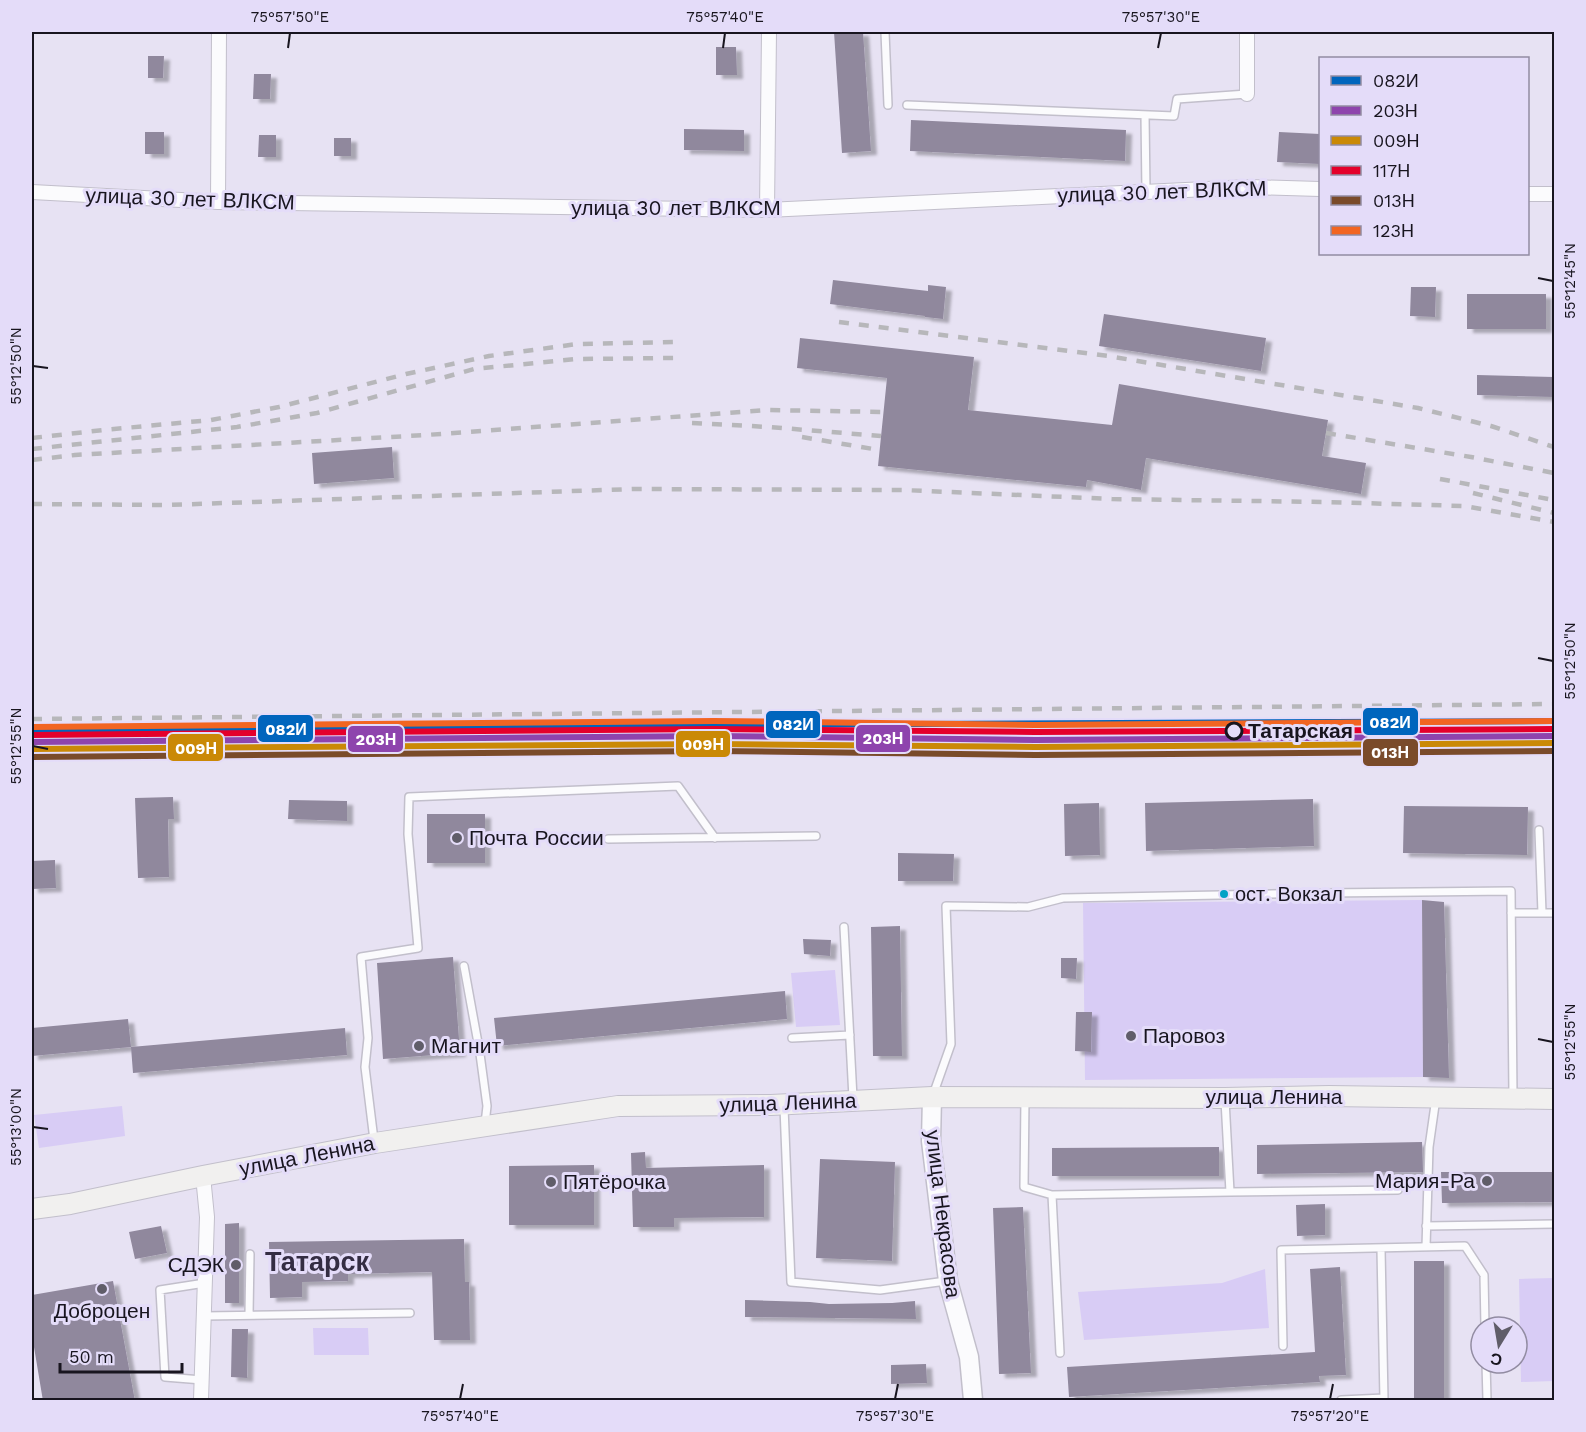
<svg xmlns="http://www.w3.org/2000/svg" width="1586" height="1432" font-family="'Work Sans',sans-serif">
<defs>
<filter id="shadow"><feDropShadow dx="6" dy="4" stdDeviation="1.5" flood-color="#0004"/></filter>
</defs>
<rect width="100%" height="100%" fill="#e7e2f3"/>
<path fill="#d8ccf5" d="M1422,900L1423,1077L1085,1080L1083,903Z
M835,970L840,1025L796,1027L791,973Z
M122,1106L125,1136L39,1148L34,1115Z
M1265,1269L1269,1328L1084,1340L1078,1292L1222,1283Z
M1554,1278V1381L1521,1382L1519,1279Z
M313,1328H368L369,1355H314Z"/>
<path fill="#90889d" filter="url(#shadow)" d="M834,32H863L871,151L842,153Z
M716,47H736L737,75H716Z
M148,56H164L163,78H148Z
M254,74H271L270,99H253Z
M911,120L1126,130L1125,161L910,151Z
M684,129L744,130V151L684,150Z
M145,132H164V154H145Z
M1279,132L1320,134V164L1277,162Z
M259,135H276V157H258Z
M334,138H351V156H334Z
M833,280L928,291V285L946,287L943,319L925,317V316L830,304Z
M1411,287H1436L1435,317L1410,316Z
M1467,294H1546V329H1467Z
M1104,314L1266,338L1261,371L1099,346Z
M800,338L974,357L968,410L1112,425L1119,384L1328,420L1322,456L1366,463L1361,494L1146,458L1141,490L1087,480L1086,487L878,466L887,378L797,368Z
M1477,375L1554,377V397L1477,395Z
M392,447L394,478L314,484L312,453Z
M173,797L174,819H168L169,877L138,878L135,798Z
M1313,799L1314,846L1146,851L1145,803Z
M289,800L347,801V821L288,819Z
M1099,803L1100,855L1065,856L1064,804Z
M1404,806L1528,807L1527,855L1403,853Z
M427,814H485V863H427Z
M898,853L954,854L953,881H898Z
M55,860L56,888L32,889V861Z
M1422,900L1444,902L1449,1078L1423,1077Z
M900,926L902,1056H873L871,927Z
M803,939L831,940L830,956L804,954Z
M453,957L460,1053L383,1059L377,963Z
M1061,958H1077L1076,979L1061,978Z
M785,991L787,1019L497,1046L494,1018Z
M1076,1012H1092L1091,1052L1075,1051Z
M128,1019L131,1047L32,1056V1028Z
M345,1028L347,1055L133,1073L131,1047Z
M1422,1142L1423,1172L1257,1174V1145Z
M1219,1147V1176H1052V1148Z
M645,1152L646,1168L764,1165V1217L674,1218V1227H633L631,1153Z
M820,1159L895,1162L892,1261L816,1258Z
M594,1165V1225H509V1166Z
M1441,1172H1554V1202L1442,1203Z
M1325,1204V1235L1297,1236L1296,1205Z
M1023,1207L1031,1373L999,1374L993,1208Z
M239,1223V1303H225V1224Z
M161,1226L167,1253L135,1259L129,1232Z
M464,1239L465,1282H469L470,1340H434L432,1272L348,1274V1281L302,1282V1297L270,1298L269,1242Z
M1414,1261H1444V1401H1414Z
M1340,1267L1346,1375L1319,1376L1320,1382L1069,1397L1067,1367L1315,1352L1310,1269Z
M113,1281L135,1401H43L32,1335V1295Z
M745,1300L810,1302L829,1304L892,1303L915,1301L916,1319L745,1317Z
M232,1329H248L247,1378L231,1377Z
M926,1364L927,1383L891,1384V1365Z"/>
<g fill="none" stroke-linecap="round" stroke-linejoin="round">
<g stroke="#c2bfcb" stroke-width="10">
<path id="service" d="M885,32L888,105
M907,105L1174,116L1177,99L1247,94
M1145,115L1146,192
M1539,830L1542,913
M608,839L816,836
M1511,913H1554
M844,927L853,1098
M464,966L480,1054L487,1106L485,1124
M792,1038L850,1035
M933,1095L951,1044L946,906L1028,907L1063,898L1326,893L1511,891L1513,1096
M1025,1098L1024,1187L1052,1195
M784,1107L791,1282L880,1290L946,1281
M374,1140L365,1067L368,1038L361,957L418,948L408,834L409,797L678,786L715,838
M1230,1192L1398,1190
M1426,1226L1554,1224
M1426,1247L1429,1147L1436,1098
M1381,1249L1384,1400
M249,1315L250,1254
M204,1316L410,1313
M1283,1346L1281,1250L1465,1246L1484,1275L1485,1327
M1060,1353L1052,1195L1230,1192L1225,1100
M1486,1363L1487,1400
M202,1380L165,1377L160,1290L205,1283
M1341,1400L1384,1398"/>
</g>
<g stroke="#c2bfcb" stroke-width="16">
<path id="minor" d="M1247,32V94
M32,192L218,202L767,210L1249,187L1320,189
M1528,194H1554
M218,202L219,32
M767,210L769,32
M201,1400L207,1217L203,1176"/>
</g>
<g stroke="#c2bfcb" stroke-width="21">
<path id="tertiary" d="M932,1097L931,1141L948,1281L969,1357L973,1400"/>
</g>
<g stroke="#c2bfcb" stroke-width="22">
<path id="secondary" d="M32,1209L70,1204L203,1176L375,1143L618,1106L771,1105L932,1097L1225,1098L1329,1096L1554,1099"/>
</g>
<use href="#service" stroke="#fbfbfd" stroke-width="7"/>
<use href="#minor" stroke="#fbfbfd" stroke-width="14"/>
<use href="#tertiary" stroke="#fbfbfd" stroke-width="18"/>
<use href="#secondary" stroke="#f1f0ef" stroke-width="20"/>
<path stroke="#b7b7ba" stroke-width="4.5" stroke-dasharray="10 10" stroke-linecap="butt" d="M839,322L1108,356L1418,408L1491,426L1554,447
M692,423L769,427L881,436
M1326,433L1471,457L1554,473
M802,437L879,450
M32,438L103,430L211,420L279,407L406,374L489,356L577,344L674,342
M32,449L237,427L317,413L474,369L576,359L675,358
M32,460L75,455L426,435L768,410L883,412
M1440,479L1554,500
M1473,493L1554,513
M32,504L167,505L633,489L903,490L1112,499L1324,502L1464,506L1554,522
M32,719L1554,704"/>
<g stroke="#e4dcf9" stroke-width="10">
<path id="rail-1" d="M32,731L706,725L1554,721"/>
</g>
<g stroke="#e4dcf9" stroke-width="10">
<path id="rail-2" d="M32,742L714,736L1035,740L1554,736"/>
</g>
<g stroke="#e4dcf9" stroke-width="10">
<path id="rail-3" d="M32,749L714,744L1035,747L1554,743"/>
</g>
<g stroke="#e4dcf9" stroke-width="10">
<path id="rail-4" d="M32,735L714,729L1035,732L1554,729"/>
</g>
<g stroke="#e4dcf9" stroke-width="10">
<path id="rail-5" d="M32,757L714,751L1035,755L1554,751"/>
</g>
<g stroke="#e4dcf9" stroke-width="10">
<path id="rail-6" d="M32,727L714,721L1035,725L1554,721"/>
</g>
<use href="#rail-1" stroke="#0065bd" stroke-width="6"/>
<use href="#rail-2" stroke="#8e44ad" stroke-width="6"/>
<use href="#rail-3" stroke="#ca8906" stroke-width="6"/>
<use href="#rail-4" stroke="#e4002b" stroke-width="6"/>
<use href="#rail-5" stroke="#7a4b2a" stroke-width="6"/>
<use href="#rail-6" stroke="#f26522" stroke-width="6"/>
</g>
<path fill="none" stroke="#18151f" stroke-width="2" d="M288,48L290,33M723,48L725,33M1158,48L1161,33M1538,278L1553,281M33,366L48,368M1538,658L1553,661M33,746L48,749M1538,1039L1553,1042M33,1127L48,1129M460,1399L463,1384M895,1399L898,1384M1330,1399L1333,1384"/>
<circle fill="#e4dcf9" stroke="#18151f" stroke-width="3" cx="1234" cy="731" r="8"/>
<g fill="#605d69" stroke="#e4dcf9" stroke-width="2">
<circle cx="457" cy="838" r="6"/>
<circle cx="1131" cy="1036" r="6"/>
<circle cx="419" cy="1046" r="6"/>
<circle cx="1487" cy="1181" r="6"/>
<circle cx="551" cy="1182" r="6"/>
<circle cx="236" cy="1265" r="6"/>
<circle cx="102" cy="1289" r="6"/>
</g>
<circle fill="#01a2c5" stroke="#e4dcf9" stroke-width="2" cx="1224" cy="894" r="5"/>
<g text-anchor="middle" stroke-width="6" stroke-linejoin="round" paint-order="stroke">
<g font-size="20" fill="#18151f" stroke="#e4dcf9" text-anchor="start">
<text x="1235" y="901">ост. Вокзал</text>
</g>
<g font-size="21" fill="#18151f" stroke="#e4dcf9">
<text transform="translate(1162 192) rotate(-2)" y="7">улица 30 лет ВЛКСМ</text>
<text transform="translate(190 199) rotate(2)" y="7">улица 30 лет ВЛКСМ</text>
<text x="676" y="215">улица 30 лет ВЛКСМ</text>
<text x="1274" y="1104">улица Ленина</text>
<text transform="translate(788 1103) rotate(-2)" y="7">улица Ленина</text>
<text transform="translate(307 1156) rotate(-11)" y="7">улица Ленина</text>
<text transform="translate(943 1214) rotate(83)" y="7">улица Некрасова</text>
</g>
<g font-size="21" font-weight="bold" fill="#18151f" stroke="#e4dcf9" text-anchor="start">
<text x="1248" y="738">Татарская</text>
</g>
<g font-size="21" fill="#18151f" stroke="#e4dcf9" text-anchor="start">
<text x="469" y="845">Почта России</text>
<text x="1143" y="1043">Паровоз</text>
<text x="431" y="1053">Магнит</text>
<text x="1475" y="1188" text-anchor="end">Мария-Ра</text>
<text x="563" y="1189">Пятёрочка</text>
<text x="224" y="1272" text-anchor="end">СДЭК</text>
<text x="102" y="1318" text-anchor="middle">Доброцен</text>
</g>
<g font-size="27" font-weight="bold" fill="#342d43" stroke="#e4dcf9">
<text x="317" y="1271">Татарск</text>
</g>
</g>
<g stroke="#e4dcf9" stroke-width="2">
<rect x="1362" y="707" width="57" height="29" rx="6" fill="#0065bd"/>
<rect x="765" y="710" width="56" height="29" rx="6" fill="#0065bd"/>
<rect x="257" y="714" width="57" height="29" rx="6" fill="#0065bd"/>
<rect x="855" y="724" width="56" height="29" rx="6" fill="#8e44ad"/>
<rect x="347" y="725" width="57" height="28" rx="6" fill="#8e44ad"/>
<rect x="675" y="730" width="56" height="28" rx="6" fill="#ca8906"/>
<rect x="167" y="733" width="57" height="29" rx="6" fill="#ca8906"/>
<rect x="1362" y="738" width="57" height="29" rx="6" fill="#7a4b2a"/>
</g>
<g font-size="16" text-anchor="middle" font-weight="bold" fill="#fff">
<text x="1390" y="728">082И</text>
<text x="793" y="730">082И</text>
<text x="286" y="735">082И</text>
<text x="883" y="744">203Н</text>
<text x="376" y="745">203Н</text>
<text x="703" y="750">009Н</text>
<text x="196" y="754">009Н</text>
<text x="1390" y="758">013Н</text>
</g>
<rect width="1586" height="1432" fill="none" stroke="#e4dcf9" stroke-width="66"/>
<rect x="1319" y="57" width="210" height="198" fill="#e4dcf9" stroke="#928ca2" stroke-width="1.5"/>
<rect x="1331" y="76" width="30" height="9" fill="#0065bd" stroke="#928ca2" stroke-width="1.5"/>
<text x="1373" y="87" font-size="18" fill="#18151f">082И</text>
<rect x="1331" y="106" width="30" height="9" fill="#8e44ad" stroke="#928ca2" stroke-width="1.5"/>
<text x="1373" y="117" font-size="18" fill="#18151f">203Н</text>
<rect x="1331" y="136" width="30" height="9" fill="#ca8906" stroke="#928ca2" stroke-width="1.5"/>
<text x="1373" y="147" font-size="18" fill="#18151f">009Н</text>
<rect x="1331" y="166" width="30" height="9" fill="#e4002b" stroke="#928ca2" stroke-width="1.5"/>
<text x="1373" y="177" font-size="18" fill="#18151f">117Н</text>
<rect x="1331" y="196" width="30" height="9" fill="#7a4b2a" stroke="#928ca2" stroke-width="1.5"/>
<text x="1373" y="207" font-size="18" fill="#18151f">013Н</text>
<rect x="1331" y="226" width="30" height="9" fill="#f26522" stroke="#928ca2" stroke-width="1.5"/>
<text x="1373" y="237" font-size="18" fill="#18151f">123Н</text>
<g transform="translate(1499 1345) rotate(191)"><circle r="28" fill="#e4dcf9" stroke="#928ca2" stroke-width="1.5"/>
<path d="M0-4.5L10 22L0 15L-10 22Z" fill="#605d69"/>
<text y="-9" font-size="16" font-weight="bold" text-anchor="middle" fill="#18151f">С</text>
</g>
<path d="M60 1363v9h122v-9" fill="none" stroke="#18151f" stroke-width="3"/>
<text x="69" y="1363" font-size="18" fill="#18151f" stroke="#e4dcf9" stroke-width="4.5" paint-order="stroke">50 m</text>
<rect x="33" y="33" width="1520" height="1366" fill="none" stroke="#18151f" stroke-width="2"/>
<g font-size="15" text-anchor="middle" fill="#18151f">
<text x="290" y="22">75°57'50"E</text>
<text x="725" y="22">75°57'40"E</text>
<text x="1161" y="22">75°57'30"E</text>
<text transform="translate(1570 281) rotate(-90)" y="5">55°12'45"N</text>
<text transform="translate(16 366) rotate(-90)" y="5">55°12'50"N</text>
<text transform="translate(1570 661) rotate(-90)" y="5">55°12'50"N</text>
<text transform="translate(16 746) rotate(-90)" y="5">55°12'55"N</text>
<text transform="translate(1570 1042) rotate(-90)" y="5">55°12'55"N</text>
<text transform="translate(16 1127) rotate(-90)" y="5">55°13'00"N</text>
<text x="460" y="1421">75°57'40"E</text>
<text x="895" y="1421">75°57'30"E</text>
<text x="1330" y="1421">75°57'20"E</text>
</g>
</svg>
